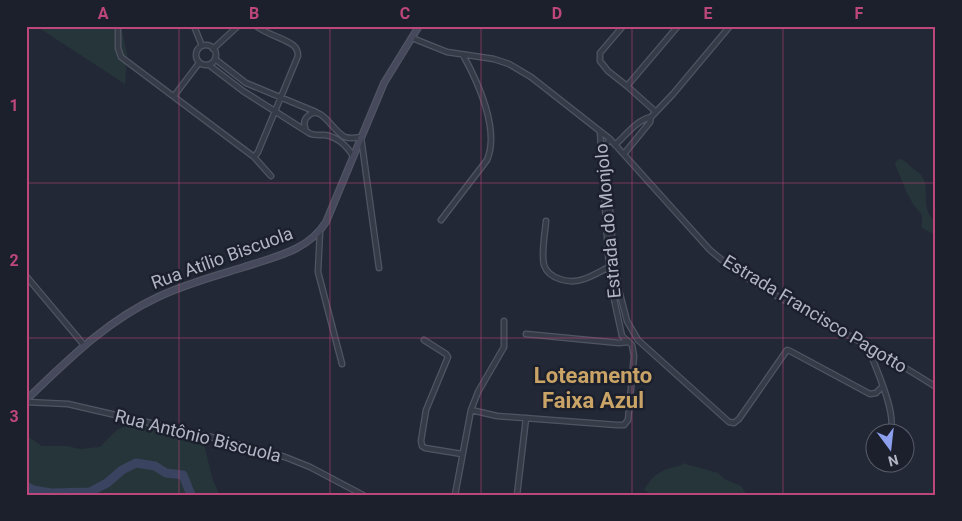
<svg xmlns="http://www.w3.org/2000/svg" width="962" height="521" font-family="Roboto,sans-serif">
<rect width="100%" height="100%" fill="#232837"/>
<path fill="#263539" d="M36,26H121L127,54L125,84Z
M898,159C904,159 907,163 911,167C914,169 918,172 921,175C932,189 918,208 936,222V235L922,228V215L913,204L906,191L895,164Z
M152,421L187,428L204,445L213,481L220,495H26V435L42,446H67L80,449L100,447L117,430L124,427Z
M682,463L718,473L724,479L741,486L747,495H653L644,490C655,472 662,470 682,465Z"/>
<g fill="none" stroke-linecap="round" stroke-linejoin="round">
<path stroke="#3a435f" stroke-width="9" d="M26,486L33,490L51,493L90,492L107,483L122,470L136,463L155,466L166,473L183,475L191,495"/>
<g stroke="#515563" stroke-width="7">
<path id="street" d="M118,26V48L121,57L254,157
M194,26L202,46
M256,26C268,35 284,38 293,45C297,48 298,51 298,56L258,152L254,157L271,176
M623,26L600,53V61L608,71L627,86
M412,38L447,52L494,59L509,64L531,77L610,139L709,249C743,280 786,301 826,323C863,343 900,364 936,387
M196 55a10 10 0 1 1 20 0a10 10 0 1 1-20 0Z
M213,49L238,26
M215,59L246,83L316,112
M209,65L243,91L306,131
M174,96L199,63
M656,112L627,86L678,26
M610,139L605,146L613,248L618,286L627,321L638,340L729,422L734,423L739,419L787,350L790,351L870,394L876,393L882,387
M615,145C626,135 637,120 651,117
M624,154L650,122L651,117L673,94L730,26
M353,156C347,146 337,137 325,135C317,135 312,136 306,131C304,125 303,120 308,116C321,103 333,132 345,137C350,139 356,138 361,137L379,268
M441,220L487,160C500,130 478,82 463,55
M546,221C545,233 541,254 544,265C549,280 571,284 584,279C593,276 601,271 609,267
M320,231L318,272L342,364
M26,276L84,345
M526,334L619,343L628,342
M424,340L446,354L448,357L426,410L421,441L422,446L425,448L462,454
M867,345C873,362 900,418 889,434
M26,402L68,404L211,437L285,457L310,467L363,495
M471,410L497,416L617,425H624L628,420L634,356L632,345L622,336L614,299L609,267L600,132
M455,495L471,410L478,392L504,347V321
M517,495L526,418"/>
</g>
<g stroke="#515563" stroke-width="8">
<path id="secondary" d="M26,400C67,361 106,321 158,297C185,284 215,276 244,267C274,257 308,251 326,222L384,83L419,26"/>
</g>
<use href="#street" stroke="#363b48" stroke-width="4.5"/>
<use href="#secondary" stroke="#45495b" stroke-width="5.5"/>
</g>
<path fill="none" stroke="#bd477a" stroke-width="1" stroke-opacity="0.55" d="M179,26V495M330,26V495M481,26V495M632,26V495M783,26V495M26,183H936M26,338H936"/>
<g text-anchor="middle" stroke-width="5" stroke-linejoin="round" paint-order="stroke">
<g font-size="18" fill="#b1b5c4" stroke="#1c202d">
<text transform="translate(608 221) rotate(-95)" y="6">Estrada do Monjolo</text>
<text transform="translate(222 258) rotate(-20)" y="6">Rua Atílio Biscuola</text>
<text transform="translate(815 314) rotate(31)" y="6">Estrada Francisco Pagotto</text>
<text transform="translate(198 436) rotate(14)" y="6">Rua Antônio Biscuola</text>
</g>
<g font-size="22" font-weight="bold" fill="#caa466" stroke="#1c202d">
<text x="593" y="383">Loteamento<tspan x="593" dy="25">Faixa Azul</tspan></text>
</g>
</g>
<rect width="962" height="521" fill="none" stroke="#1c202d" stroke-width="55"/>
<g transform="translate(890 448) rotate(165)"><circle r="24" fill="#1c202d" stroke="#585c69"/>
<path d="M0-4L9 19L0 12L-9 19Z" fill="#8ca0ee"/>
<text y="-8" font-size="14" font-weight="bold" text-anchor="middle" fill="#b1b5c4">N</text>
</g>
<rect x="28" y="28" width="906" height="466" fill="none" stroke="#bd477a" stroke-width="2"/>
<g font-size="16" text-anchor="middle" font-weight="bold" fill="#bd477a">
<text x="103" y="19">A</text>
<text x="254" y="19">B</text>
<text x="405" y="19">C</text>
<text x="557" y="19">D</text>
<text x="708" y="19">E</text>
<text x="859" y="19">F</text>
<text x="14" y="111">1</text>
<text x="14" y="266">2</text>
<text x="14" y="422">3</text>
</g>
</svg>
